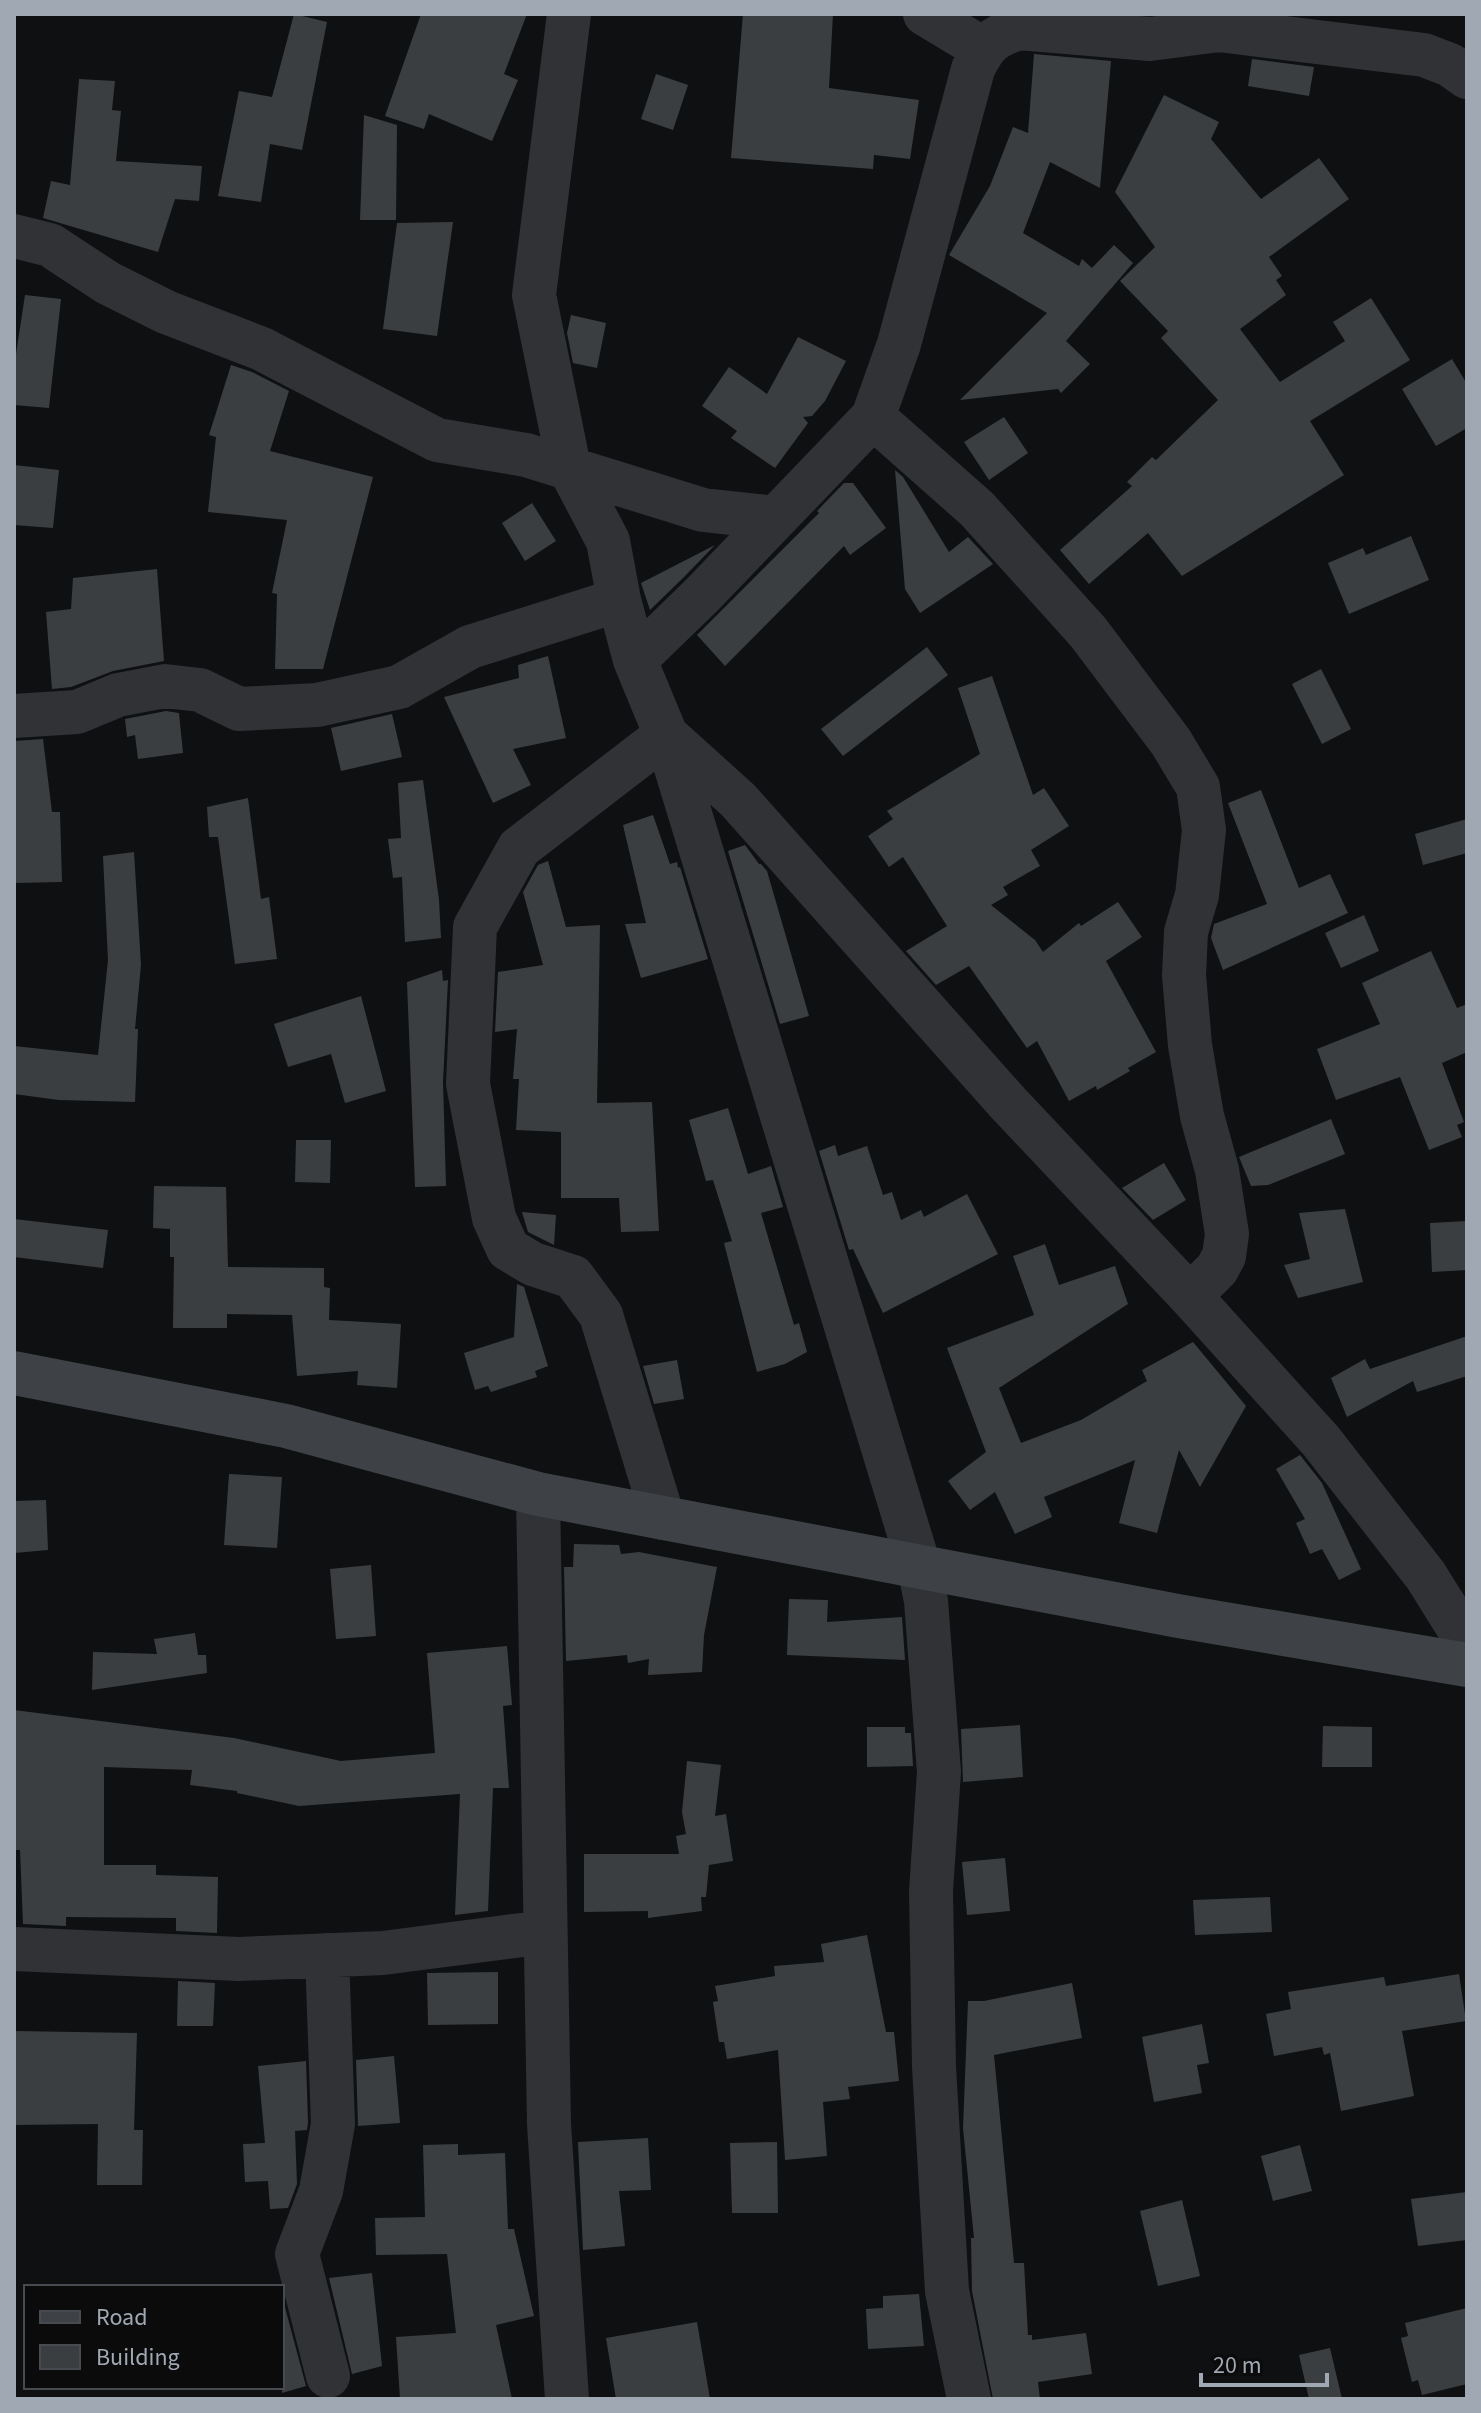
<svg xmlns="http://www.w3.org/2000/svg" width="1481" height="2413" font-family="'Source Sans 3',sans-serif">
<rect width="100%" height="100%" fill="#0f1011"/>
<path fill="#3b3e41" d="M294,14L327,22L302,150L270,144L261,202L218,196L239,91L272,97Z
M421,14H527L504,74L518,80L492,141L429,114L424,129L385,116Z
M743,14H833L829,88L919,100L910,159L874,155L873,169L731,158Z
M1034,54L1111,61L1100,188L1050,162L1023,233L1079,266L1082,259L1092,268L1114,245L1133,263L1066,341L1090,364L1061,393L1058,389L960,400L1047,313L949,255L990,186L1013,127L1028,133Z
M1252,59L1314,67L1309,96L1248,86Z
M656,74L688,85L673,130L641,119Z
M79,79L115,81L112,110L121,111L116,161L202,166L199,201L175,199L158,252L43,218L51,181L70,185Z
M1164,95L1219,122L1211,139L1261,199L1319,158L1349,199L1269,257L1282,276L1276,280L1286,295L1240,329L1280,382L1345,341L1333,322L1371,298L1410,360L1310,421L1344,475L1182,576L1148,533L1089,584L1060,550L1132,486L1127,482L1152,457L1156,460L1218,400L1161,338L1168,331L1120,281L1155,247L1115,192Z
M364,115L397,125L396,220H360Z
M453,222L437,336L383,329L397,223Z
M25,295L61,299L49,408L14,405L16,354Z
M571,315L606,323L597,368L573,363L567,333Z
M798,337L846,361L825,401L812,416L803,417L808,423L775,468L731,438L737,431L702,406L729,367L767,394Z
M1452,359L1467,384V428L1436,446L1402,389Z
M231,365L252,372L289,391L270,451L373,477L323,669H275L277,594L272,593L287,520L208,512L216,437L209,435Z
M1004,417L1028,453L989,480L964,442Z
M14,465L59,470L53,528L14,525Z
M895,470L903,477L949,552L968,537L993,564L920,613L905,589Z
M844,483H853L886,528L850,555L844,546L725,666L697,635L819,513L817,511Z
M532,503L556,541L525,561L502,523Z
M1411,536L1429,580L1349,614L1328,563L1363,548L1366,555Z
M715,545L684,577L650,610L641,583Z
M157,569L164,661L113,671L71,687L52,689L46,612L71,609L73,578Z
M927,647L948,675L843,756L821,729Z
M548,656L566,738L513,749L531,785L493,803L444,697L519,678L518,665Z
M1321,669L1351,729L1322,744L1292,684Z
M992,676L1033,795L1044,788L1069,826L1031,850L1040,866L1003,887L1008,895L991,905L1035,940L1043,952L1079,923L1081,926L1118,902L1142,937L1106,961L1156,1052L1128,1068L1130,1071L1097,1090L1096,1086L1069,1101L1037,1041L1027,1048L969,966L936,985L906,951L947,926L903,857L889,867L868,836L893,819L887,811L980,754L958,688Z
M166,711L179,713L183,753L138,759L135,735L127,737L125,719Z
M392,714L402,757L341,771L331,728Z
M43,739L52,812H60L62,882L14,883V741Z
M423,780L439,900L441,938L405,942L402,877L393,878L388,839L401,838L398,783Z
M1261,790L1299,888L1330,874L1348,913L1223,970L1211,938L1214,924L1267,904L1228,803Z
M248,798L261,899L269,897L277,959L235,964L218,837H209L207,807Z
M653,815L670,864L677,862L678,868L680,867L708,959L641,978L625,924L646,923L623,825Z
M1467,819V853L1423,865L1415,834Z
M745,845L759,864H761L767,871L809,1016L780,1024L728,851Z
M134,852L141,965L135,1029H138L135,1102L59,1100L14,1094V1046L98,1055L108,960L103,856Z
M548,861L566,927L600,925L597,1103L652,1102L659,1231L621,1232L619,1198H561V1132L516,1130L519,1079H513L517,1029L495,1032L498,972L543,965L523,892L538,865Z
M1364,915L1379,951L1341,968L1325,933Z
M1431,951L1457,1008L1467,1004V1052L1442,1063L1464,1122L1457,1125L1462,1137L1429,1150L1400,1077L1336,1100L1317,1049L1380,1024L1362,983Z
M442,970L443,981L448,980L443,1082L446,1186L415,1187L407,982Z
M361,996L386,1091L345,1103L331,1054L288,1067L274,1024Z
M728,1108L748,1174L771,1166L783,1207L761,1213L794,1325L799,1323L807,1352L785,1364L757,1372L724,1243L732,1241L713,1180L706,1181L689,1120Z
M1331,1119L1345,1154L1268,1185L1251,1186L1239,1157Z
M296,1140H331L330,1183L295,1182Z
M835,1145L838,1156L867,1146L883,1195L892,1192L901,1220L921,1210L924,1217L967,1194L998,1254L883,1313L853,1249L849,1250L819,1151Z
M1164,1163L1186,1200L1153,1220L1122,1188Z
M154,1186L226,1187L228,1267L324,1268V1287L330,1288L329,1320L401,1324L397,1388L357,1385L358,1371L297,1376L292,1315L227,1314V1328H173L174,1257H170V1229L153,1228Z
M1345,1209L1363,1282L1298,1298L1284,1265L1310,1259L1299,1213Z
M522,1212L556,1215L554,1245L528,1232Z
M14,1219L108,1230L103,1268L14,1257Z
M1467,1221V1270L1432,1272L1430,1223Z
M1045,1244L1059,1285L1115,1266L1128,1304L999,1388L1021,1443L1081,1420L1147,1381L1142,1370L1193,1342L1246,1406L1200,1487L1179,1450L1157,1533L1119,1523L1135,1460L1044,1497L1052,1517L1015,1534L995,1492L970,1510L948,1481L986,1452L947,1348L1034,1315L1013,1256Z
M517,1284L524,1287L548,1366L535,1371L537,1377L491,1392L488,1386L475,1390L464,1353L514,1337Z
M1467,1336V1376L1417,1392L1413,1381L1347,1417L1331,1378L1365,1359L1370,1369Z
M677,1360L684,1399L654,1404L643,1366Z
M1300,1455L1322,1483L1361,1569L1339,1580L1322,1549L1310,1554L1296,1523L1305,1519L1276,1469Z
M229,1474L282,1477L277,1548L224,1545Z
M46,1500L48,1550L14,1553V1501Z
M574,1544L619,1545L621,1554L639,1552L717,1567L704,1635L702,1672L648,1675L649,1659L628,1663L627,1655L566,1661L564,1567H573Z
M371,1565L376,1636L336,1639L330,1569Z
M789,1599L828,1600L827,1622L902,1617L905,1660L787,1655Z
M195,1633L198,1655H206L207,1673L92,1690L93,1652L157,1654L154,1639Z
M507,1646L512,1705L503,1706L509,1788H493L488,1911L455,1915L460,1794L299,1806L237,1793V1791L190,1785L192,1770L104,1767V1865H156V1875L218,1877L217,1933L176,1931V1918L66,1917V1926L23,1924L20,1850H14V1710L234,1738L341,1761L435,1753L427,1653Z
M1020,1725L1023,1777L963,1782L961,1729Z
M1323,1726L1372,1727V1767H1322Z
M867,1727H905V1733H911L913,1766L867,1767Z
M687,1761L721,1765L715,1816L726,1814L733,1861L709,1865L706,1897H701L702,1911L648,1918V1911L584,1912V1854H679L676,1836L686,1834L682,1812Z
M1005,1858L1010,1911L967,1915L962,1862Z
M1270,1897L1272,1932L1195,1935L1193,1900Z
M867,1935L886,2032H894L899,2081L848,2087L850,2099L823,2102L827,2156L785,2160L778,2050L727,2059L724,2042H719L713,2002L718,2001L715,1986L775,1976L774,1966L824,1962L821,1944Z
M498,1972V2024L428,2025L427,1973Z
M1459,1974L1466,2021L1402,2031L1414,2096L1341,2111L1330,2053L1324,2055L1322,2047L1274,2056L1266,2014L1291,2009L1288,1992L1384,1977L1386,1986Z
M178,1981L215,1983L213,2026H177Z
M1072,1983L1082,2038L994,2055L1014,2263H1024L1028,2335H1032V2340L1086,2333L1092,2374L1038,2382L1040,2399H993L972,2291L971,2238H974L963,2128L968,2001H984Z
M1202,2024L1209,2063L1197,2065L1202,2093L1154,2102L1142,2037Z
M14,2031L137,2033L134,2130H143L142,2185H97L98,2124L14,2125Z
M394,2056L400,2123L358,2126L356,2060Z
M306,2061L308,2122L307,2130L295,2131L297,2184L288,2208L270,2209L268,2181L245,2182L243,2144L265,2143L258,2066Z
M648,2138L651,2190L619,2191L625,2246L583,2250L578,2142Z
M777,2142L778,2213H732L730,2143Z
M458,2144V2155L505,2153L508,2229H514L534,2316L496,2325L512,2399H400L396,2337L456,2333L447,2254L376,2255L375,2218L425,2217L423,2145Z
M1300,2145L1312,2191L1273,2201L1261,2156Z
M1467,2192V2240L1418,2246L1411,2199Z
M1182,2200L1200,2276L1158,2286L1140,2211Z
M372,2273L382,2366L352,2374L329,2278Z
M919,2294L924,2346L868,2349L866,2309L883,2308V2296Z
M282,2296L306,2386L282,2393Z
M1467,2308V2384L1422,2395L1418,2380L1412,2382L1401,2338L1408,2336L1405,2323Z
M697,2322L710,2399H616L606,2338Z
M1330,2348L1342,2399H1309L1299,2355Z"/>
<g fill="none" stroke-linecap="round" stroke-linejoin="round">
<path stroke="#303236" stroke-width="44" d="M569,14L534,295L569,467L608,541L619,600L635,660L666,735L919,1566L926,1601L939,1772L931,1891L934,2067L947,2291L969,2399
M925,14L983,49
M14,236L50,245L108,283L166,312L262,349L437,440L526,455L703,510L776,518
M873,417L977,509L1088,632L1171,742L1198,787L1204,830L1197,895L1186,932L1184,975L1190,1045L1202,1116L1217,1170L1227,1234L1224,1256L1217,1269L1190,1296
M635,660L702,595L873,417L899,344L973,69C985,44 992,37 1019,28L1150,39L1219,30L1424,55L1450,65L1467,77
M14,716L77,712L118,695L165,686L200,690L239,709L317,705L399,687L470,647L619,600
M538,1494L549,2124L567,2399
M663,1518L601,1315L573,1277L533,1264L508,1249L494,1218L468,1084L475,927L519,848L666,735L738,800L1008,1103L1190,1296L1321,1441L1426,1576L1467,1642
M14,1949L239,1959L383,1953L545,1932
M327,1955L333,2124L321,2191L297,2254L328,2376"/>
<path stroke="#3e4146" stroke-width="44" d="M14,1373L286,1426L538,1494L1178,1616L1467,1665"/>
</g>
<rect width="1481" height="2413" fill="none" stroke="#a0a8b3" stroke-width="32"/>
<rect x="24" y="2285" width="260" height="104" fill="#0b0b0c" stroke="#474a4f" stroke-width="2"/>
<rect x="40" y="2311" width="40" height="12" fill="#3e4146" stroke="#474a4f" stroke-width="2"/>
<text x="96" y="2325" font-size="24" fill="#a0a8b3">Road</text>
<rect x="40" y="2345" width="40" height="24" fill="#3b3e41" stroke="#474a4f" stroke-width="2"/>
<text x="96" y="2365" font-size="24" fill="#a0a8b3">Building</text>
<path d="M1201 2373v12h126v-12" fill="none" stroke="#a0a8b3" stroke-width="4"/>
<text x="1213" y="2373" font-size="24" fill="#a0a8b3" stroke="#0b0b0c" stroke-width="6" paint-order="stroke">20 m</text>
</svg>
